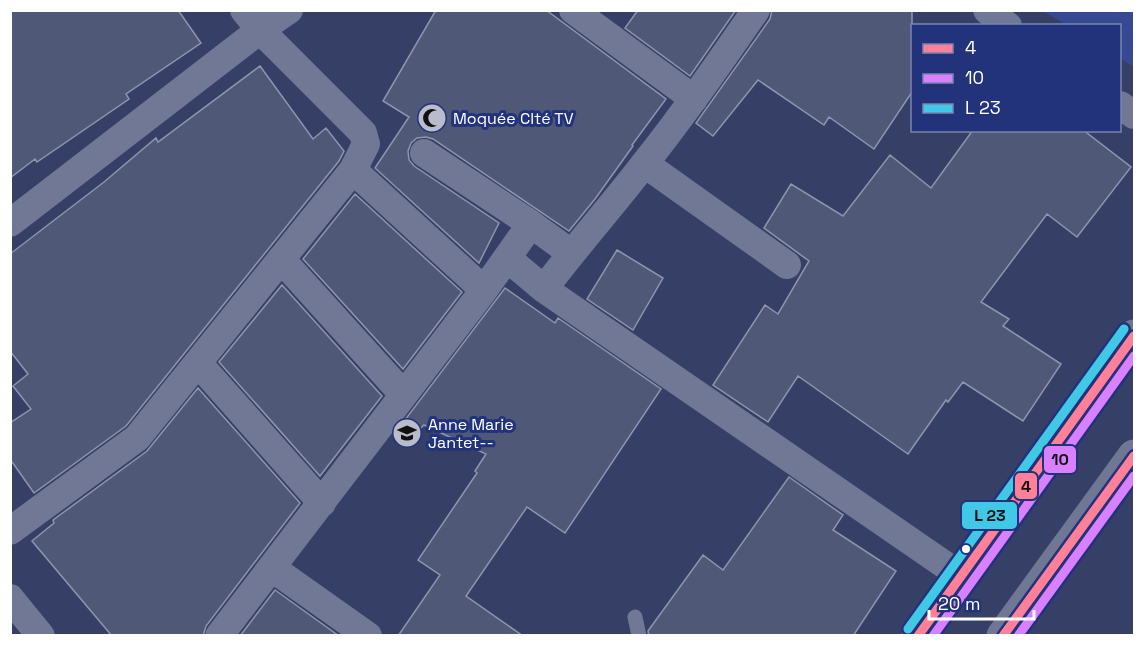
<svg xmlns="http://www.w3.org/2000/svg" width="1145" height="646" font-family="'Space Grotesk',sans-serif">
<rect width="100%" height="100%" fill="#364067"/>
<path fill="#364992" d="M1043,11H1134V67L1120,58V26L1067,25Z"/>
<path fill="#4f5877" stroke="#8f95ad" stroke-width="1.5" d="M10,10H178L201,43L126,94L129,99L37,162L35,159L10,178Z
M436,10H546L666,99L632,145L633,146L595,199L569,231L433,139L426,137L417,138L411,143L408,151L409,160L414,166L499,223L479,263L375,168L409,117L383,101Z
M638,10H736L690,76L625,28Z
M772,10H912V92L874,149L829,117L824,125L758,80L713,136L696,123L770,19Z
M260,66L313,139L326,128L344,151L339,161L126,426L34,493L10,459V423L31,409L13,386L28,374L10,351V254L104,182L156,138L158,142Z
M973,130H1083L1131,167L1077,237L1047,214L981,302L1009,319L1003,326L1061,364L1023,421L963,382L948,402L946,400L908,454L798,376L768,422L713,385L765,305L778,314L809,261L764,228L791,184L843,216L890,155L931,188Z
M355,194L462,292L403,369L303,259Z
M617,250L663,278L633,330L587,299Z
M282,285L382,396L320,476L219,362Z
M505,288L555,323L558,318L661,389L565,533L527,507L466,596L523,636H398L440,575L418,560L477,473L475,471L486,454L424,425L410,438L398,429Z
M198,388L300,503L206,626L203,636H112L32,541L54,523L53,520L147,451Z
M789,477L843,515L833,530L896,571L853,636H649L648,631L703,555L723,570Z
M275,590L339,636H240Z"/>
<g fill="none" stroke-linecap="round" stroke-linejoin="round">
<path stroke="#717896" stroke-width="15" d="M635,617L639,636"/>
<path stroke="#717896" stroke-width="28" d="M573,10L694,99
M987,10L1008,26
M1120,105L1134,115
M424,153L531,224L571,253
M645,164L787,265
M353,170L484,290
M10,223L260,30L289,10
M507,258L544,289L961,576
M281,259L403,394
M544,289C576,246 612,206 645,163C684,114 720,62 756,10
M198,363L322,503
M10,531L137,438L353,170L366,144L363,133L260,30L244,10
M272,568L368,636
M10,598L41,636
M219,636L484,290L531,224"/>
<path stroke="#707795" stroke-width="33" d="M918,636L1134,336
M1003,636L1134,456"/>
<g stroke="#22337b" stroke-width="14">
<path id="bus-1" d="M918,636L1134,336
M1003,636L1134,456"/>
</g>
<g stroke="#22337b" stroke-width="14">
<path id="bus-2" d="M933,636L1134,356
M1018,636L1134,476"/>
</g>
<g stroke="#22337b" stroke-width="14">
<path id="bus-3" d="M908,629L1124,329"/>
</g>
<use href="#bus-1" stroke="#ff8098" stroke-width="9"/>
<use href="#bus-2" stroke="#d880ff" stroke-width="9"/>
<use href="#bus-3" stroke="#40c8e6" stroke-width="9"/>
</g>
<defs>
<g id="mosque-disc" transform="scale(1.5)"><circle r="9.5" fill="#b9bcca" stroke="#22337b"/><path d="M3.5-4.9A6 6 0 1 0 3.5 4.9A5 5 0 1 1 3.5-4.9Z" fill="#111"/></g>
<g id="school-disc" transform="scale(1.5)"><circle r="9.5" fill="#b9bcca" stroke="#22337b"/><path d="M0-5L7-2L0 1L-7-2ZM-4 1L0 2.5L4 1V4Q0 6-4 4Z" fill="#111"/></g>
</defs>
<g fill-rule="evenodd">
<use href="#mosque-disc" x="432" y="118"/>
<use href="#school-disc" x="407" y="433"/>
</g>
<circle fill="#fff" stroke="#22337b" stroke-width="2" cx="966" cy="549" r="5"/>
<g text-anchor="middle" stroke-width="6" stroke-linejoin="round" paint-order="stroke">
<g font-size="16" fill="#fff" stroke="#22337b" text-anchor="start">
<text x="453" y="124">Moquée CIté TV</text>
<text x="428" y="430">Anne Marie<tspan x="428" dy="18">Jantet--</tspan></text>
</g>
</g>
<g stroke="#22337b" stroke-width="2">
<rect x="1043" y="445" width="34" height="29" rx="6" fill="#d880ff"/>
<rect x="1014" y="472" width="24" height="28" rx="6" fill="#ff8098"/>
<rect x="961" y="501" width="57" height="29" rx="6" fill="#40c8e6"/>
</g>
<g font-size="16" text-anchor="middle" font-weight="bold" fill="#111">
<text x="1060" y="465">10</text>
<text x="1026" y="492">4</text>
<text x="990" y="521">L 23</text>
</g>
<rect width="1145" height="646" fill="none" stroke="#ffffff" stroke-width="24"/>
<rect x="911" y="24" width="210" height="108" fill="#22337b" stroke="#7a85b0" stroke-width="1.5"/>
<rect x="923" y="44" width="30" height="9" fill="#ff8098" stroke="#7a85b0" stroke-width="1.5"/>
<text x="965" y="54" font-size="18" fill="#ffffff">4</text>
<rect x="923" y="74" width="30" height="9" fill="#d880ff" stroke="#7a85b0" stroke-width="1.5"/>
<text x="965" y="84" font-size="18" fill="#ffffff">10</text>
<rect x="923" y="104" width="30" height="9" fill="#40c8e6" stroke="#7a85b0" stroke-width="1.5"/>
<text x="965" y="114" font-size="18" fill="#ffffff">L 23</text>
<path d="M929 610v9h105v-9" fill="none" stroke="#ffffff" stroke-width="3"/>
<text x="938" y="610" font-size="18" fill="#ffffff" stroke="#22337b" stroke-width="4.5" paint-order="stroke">20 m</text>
</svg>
